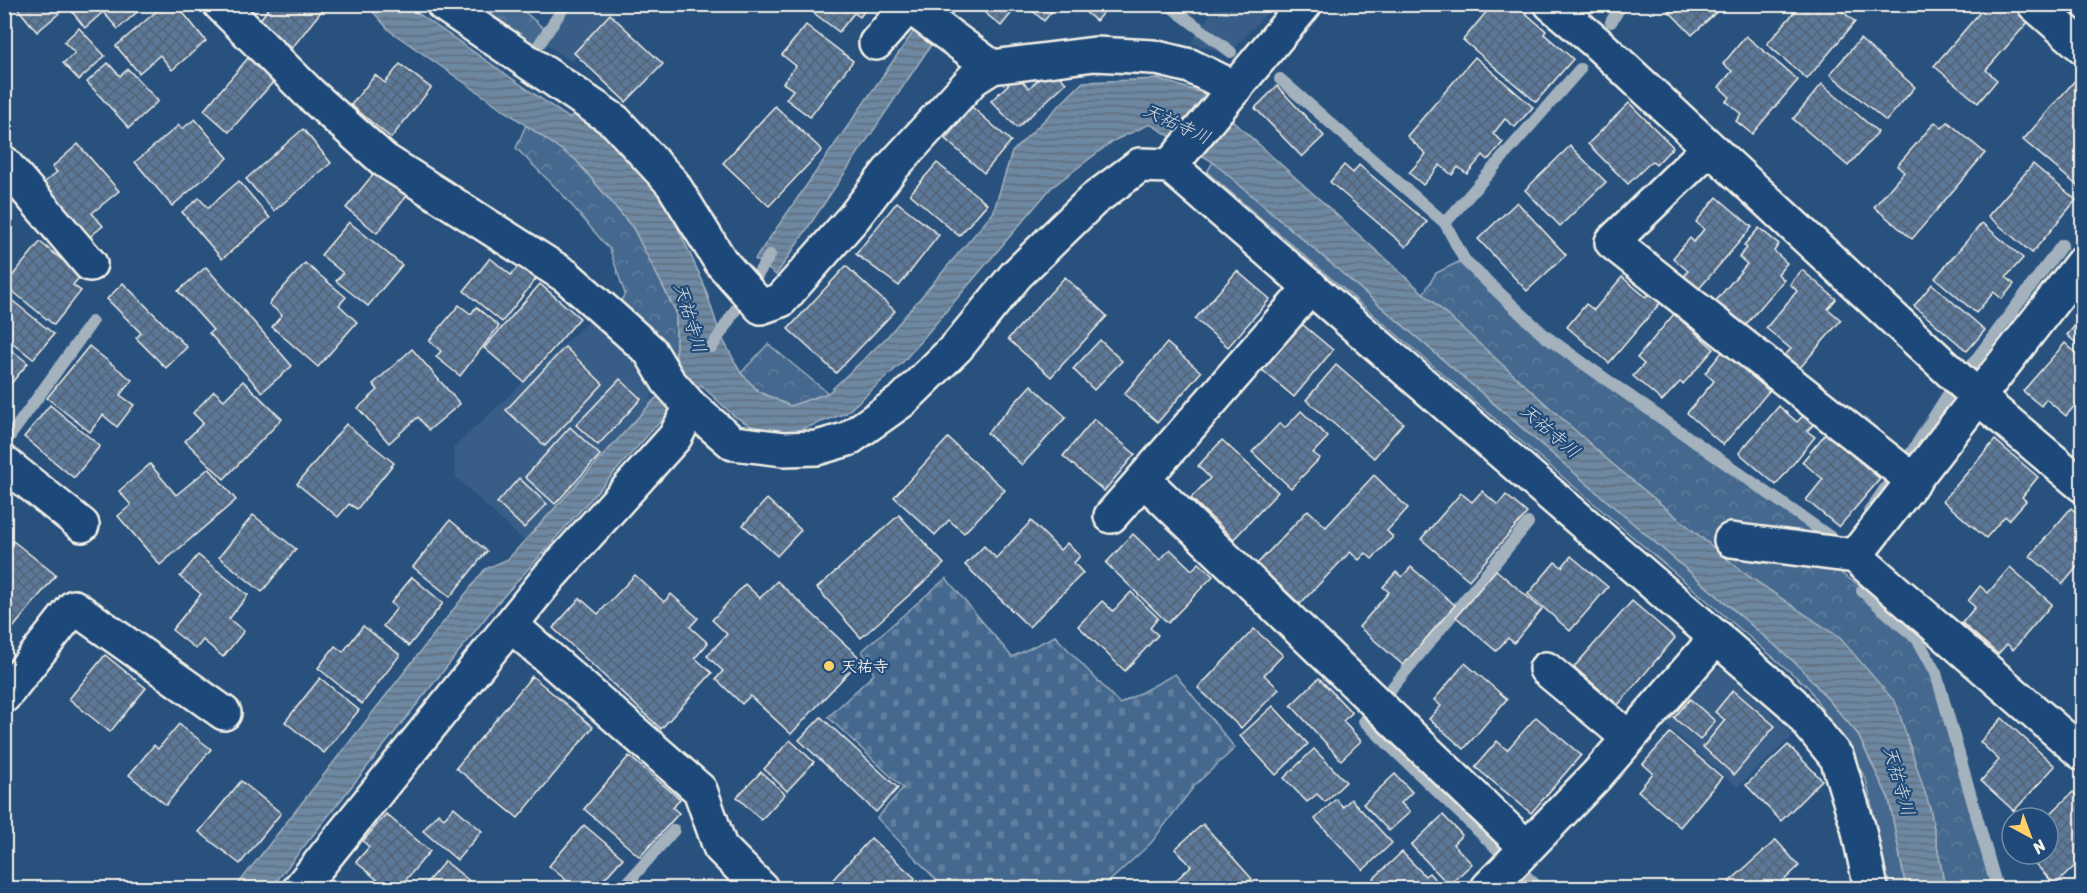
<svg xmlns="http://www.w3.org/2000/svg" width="2087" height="893" viewBox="0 0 2087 893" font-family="Sriracha,'Klee One',sans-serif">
<defs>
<pattern id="forest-crowns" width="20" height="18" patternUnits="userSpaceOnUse" patternTransform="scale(1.5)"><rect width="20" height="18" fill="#45688e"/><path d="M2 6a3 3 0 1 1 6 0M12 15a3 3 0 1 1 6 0" fill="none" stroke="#607e9e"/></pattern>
<pattern id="cemetery-stones" width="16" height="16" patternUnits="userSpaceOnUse" patternTransform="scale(1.5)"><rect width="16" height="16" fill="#45688e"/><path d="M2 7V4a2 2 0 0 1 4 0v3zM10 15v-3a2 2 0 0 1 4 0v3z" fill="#607e9e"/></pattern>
<pattern id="water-rules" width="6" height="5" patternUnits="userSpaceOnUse" patternTransform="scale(1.5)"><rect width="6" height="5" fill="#6e88a2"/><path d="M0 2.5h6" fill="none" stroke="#5f6e7d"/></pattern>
<pattern id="building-cross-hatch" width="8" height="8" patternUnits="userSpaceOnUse" patternTransform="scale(1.5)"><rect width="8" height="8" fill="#5b7899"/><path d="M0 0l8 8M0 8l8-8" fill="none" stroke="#536274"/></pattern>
</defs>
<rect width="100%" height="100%" fill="#28517e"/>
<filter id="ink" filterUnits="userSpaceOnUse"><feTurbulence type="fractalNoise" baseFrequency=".0167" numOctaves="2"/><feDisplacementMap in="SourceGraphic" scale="12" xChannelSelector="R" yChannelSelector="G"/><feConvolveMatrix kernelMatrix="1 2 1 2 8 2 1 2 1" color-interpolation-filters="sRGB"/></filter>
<g filter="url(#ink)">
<g fill="#375d86">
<polygon points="1217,4 1274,4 1274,5 1229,55 1191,43"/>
<polygon points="572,5 617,5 572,62 546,44"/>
<polygon points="594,316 638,359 654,380 651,403 524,541 456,478 453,448"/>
<polygon points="1721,667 1763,703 1793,736 1737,787 1660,720 1696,674"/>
</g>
<polygon fill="#45688e" stroke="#9cacbb" stroke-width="1.5" points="1213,162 1800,667 1857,733 1889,799 1906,888 1889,888 1866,779 1809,688 1207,172"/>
<g fill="url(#forest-crowns)" stroke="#9cacbb" stroke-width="1.5">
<polygon points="471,5 517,5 551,35 539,54"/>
<polygon points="526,125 576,160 633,228 676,312 676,377 617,307 625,294 610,250 562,194 516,148"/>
<polygon points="1469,257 1548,331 1846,548 1842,574 1866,590 1920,638 1937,671 2000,888 1945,888 1930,807 1840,638 1744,573 1609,461 1423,294 1436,273"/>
<polygon points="768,344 828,393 790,406 759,392 741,373"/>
</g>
<polygon fill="url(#cemetery-stones)" stroke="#9cacbb" stroke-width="1.5" points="946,578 1012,657 1055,636 1120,704 1175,674 1235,748 1195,785 1151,843 1102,888 944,888 877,818 903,788 828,717 874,674 862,651"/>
<g fill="url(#water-rules)" stroke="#a4b2be" stroke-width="1.5">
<polygon points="366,4 406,5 569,118 579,112 605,131 665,200 703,282 720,334 741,373 759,392 790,406 828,393 886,338 993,213 1012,152 1083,82 1159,79 1202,93 1609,461 1744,573 1840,638 1896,703 1930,808 1945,888 1906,888 1889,799 1857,733 1800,667 1213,162 1150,124 1113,141 1051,188 903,362 846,413 797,431 761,432 734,416 701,385 656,426 495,606 271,888 235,888 485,569 508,559 676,376 676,312 633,228 576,160 390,31"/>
<polygon points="932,5 958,5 776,275 755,259"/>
</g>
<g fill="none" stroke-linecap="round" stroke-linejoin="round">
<g stroke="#a4b2be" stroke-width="12">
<polyline points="1167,4 1231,52"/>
<polyline points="1611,22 1622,4"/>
<polyline points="540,43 566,4"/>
<polyline points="1280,79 1445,223 1465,261 1543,335 1839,543 1843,542"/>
<polyline points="1445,223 1580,69"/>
<polyline points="712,347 770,255"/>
<polyline points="1971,366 2062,245"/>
<polyline points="7,440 92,322"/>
<polyline points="1908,458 1947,396"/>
<polyline points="1869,512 1889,483"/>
<polyline points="1862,591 1918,640 1936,673 1997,888"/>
<polyline points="1391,689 1528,523"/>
<polyline points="1364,721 1499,851"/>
<polyline points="1524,874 1539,888"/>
<polyline points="623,888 674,830"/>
</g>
</g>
<g fill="url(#building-cross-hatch)" stroke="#f4f1e8" stroke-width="1.5">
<polygon points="14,4 58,4 63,10 37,32"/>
<polygon points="66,4 146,4 118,29 103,12 85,28"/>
<polygon points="165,4 176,4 206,41 172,70 160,55 139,73 116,46"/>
<polygon points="272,4 327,4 292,48 259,21"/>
<polygon points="802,4 869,4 860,17 854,13 839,32"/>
<polygon points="980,4 1019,4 1001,26 978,7"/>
<polygon points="1025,4 1058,4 1044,21"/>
<polygon points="1076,4 1110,4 1096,21"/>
<polygon points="1493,4 1515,4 1546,31 1544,34 1573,59 1536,102 1463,40"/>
<polygon points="1662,4 1725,4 1692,35"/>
<polygon points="1792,4 1834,4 1855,22 1807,79 1767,44 1797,9"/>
<polygon points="1987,4 2010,4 2029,21 1986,70 1997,80 1978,103 1934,66"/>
<polygon points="610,14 663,64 626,102 574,53"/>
<polygon points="806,25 853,61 810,117 786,99 793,90 783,83 796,66 782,55"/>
<polygon points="79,28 105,56 79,80 63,63 75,53 64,42"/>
<polygon points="1746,36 1798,80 1752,134 1736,121 1741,114 1726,101 1730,97 1719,87 1732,71 1723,64"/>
<polygon points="1860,39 1915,87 1886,121 1830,74"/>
<polygon points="1475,57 1533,107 1515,127 1505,119 1493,134 1503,142 1488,160 1483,155 1467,174 1458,167 1452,175 1440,165 1423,185 1409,173 1426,154 1407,136"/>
<polygon points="248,58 274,81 229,132 204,110"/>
<polygon points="108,63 120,76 128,69 158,101 129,128 87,82"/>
<polygon points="400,64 431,88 391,138 351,105 375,75 385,83"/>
<polygon points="1051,68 1066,83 1017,128 991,101 1017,76 1029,88"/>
<polygon points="2077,78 2082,82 2080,188 2023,140"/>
<polygon points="1822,84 1878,132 1848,166 1793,119"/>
<polygon points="1277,86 1324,136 1302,157 1255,108"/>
<polygon points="1629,103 1673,147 1656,165 1652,161 1628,184 1588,144"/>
<polygon points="775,106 822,150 769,206 723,163"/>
<polygon points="972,107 1011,141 984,173 945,139"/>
<polygon points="195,119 228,158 172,206 135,162 179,125 182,129"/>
<polygon points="1935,122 1942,128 1948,122 1985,153 1912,239 1874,207 1904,172 1897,166"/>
<polygon points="303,129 331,163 274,211 246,179"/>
<polygon points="78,144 119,191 92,213 103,226 86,240 40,186 57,172 52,167"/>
<polygon points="1570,146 1606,182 1560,226 1525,190"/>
<polygon points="937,163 987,204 959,236 910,194"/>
<polygon points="2033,164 2076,200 2032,253 1988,216"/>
<polygon points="1344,165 1353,173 1359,165 1427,222 1406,247 1330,182"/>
<polygon points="379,167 410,192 377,233 346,208"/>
<polygon points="239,181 270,218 222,259 182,212 199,198 208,208"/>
<polygon points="1717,197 1752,227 1698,290 1683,278 1688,271 1673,258 1690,238 1694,242 1704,229 1696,222"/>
<polygon points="897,202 939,235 899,286 856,254"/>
<polygon points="1517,202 1566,255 1527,291 1478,239"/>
<polygon points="349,222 402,265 368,306 336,281 343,273 321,255"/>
<polygon points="1982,223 2023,258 2006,277 2014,284 2002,299 1994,292 1976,313 1935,278"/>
<polygon points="1759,228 1779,244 1774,251 1787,263 1778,274 1784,280 1743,328 1714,303 1747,264 1739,257 1747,248 1744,245"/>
<polygon points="40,242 81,275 73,285 81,291 54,325 5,285"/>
<polygon points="490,258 511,275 519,265 536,279 502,322 464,291"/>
<polygon points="305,263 346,297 339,305 357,322 318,367 272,327 282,315 269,304"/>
<polygon points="846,266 895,311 836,373 788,329"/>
<polygon points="206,267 292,366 262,392 209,333 213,330 178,291"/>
<polygon points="1802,270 1836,299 1828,309 1841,320 1799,369 1784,356 1791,349 1766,328 1797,291 1790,284"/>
<polygon points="1237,271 1270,299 1228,347 1195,319"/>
<polygon points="1065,277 1107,316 1051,377 1008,339"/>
<polygon points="1622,277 1646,297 1650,293 1661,302 1609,363 1567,327 1586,304 1594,310"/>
<polygon points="123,283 187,347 166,368 136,338 141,333 107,299"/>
<polygon points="540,284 580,318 524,382 484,348"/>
<polygon points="1932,284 1985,330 1967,351 1914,306"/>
<polygon points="4,294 54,334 33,359 4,336"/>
<polygon points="459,305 471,314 476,307 499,326 460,376 436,357 441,351 429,341"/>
<polygon points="1674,314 1714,349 1683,384 1680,382 1662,401 1633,376 1644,364 1637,358"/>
<polygon points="2082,317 2082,348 2067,335"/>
<polygon points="1302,324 1333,350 1294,397 1262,370"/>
<polygon points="1100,340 1122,361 1094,390 1073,369"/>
<polygon points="1167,343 1201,372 1158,422 1124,394"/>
<polygon points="2065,343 2082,358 2082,397 2066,416 2046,399 2041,406 2023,391"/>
<polygon points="4,344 28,363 4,392"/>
<polygon points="89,346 132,380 120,395 134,405 117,427 103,415 90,432 47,398"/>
<polygon points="565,347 603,384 545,446 506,410"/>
<polygon points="412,349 460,404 429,430 418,417 389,443 358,408 378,390 373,384"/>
<polygon points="1723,351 1769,391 1723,445 1687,413 1714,381 1705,373"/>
<polygon points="1336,365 1403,423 1374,458 1306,400"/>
<polygon points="620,379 641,399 598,445 576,425"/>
<polygon points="243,381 282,419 224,479 185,441 203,423 193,413 214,391 224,400"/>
<polygon points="1031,385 1066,417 1022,465 987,433"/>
<polygon points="50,405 100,446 74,478 24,437"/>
<polygon points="1779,406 1797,422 1804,415 1814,424 1807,431 1815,437 1776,485 1739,453"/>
<polygon points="1301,411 1328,437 1313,453 1320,458 1291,488 1252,452 1280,423 1285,428"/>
<polygon points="1094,419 1135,454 1104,491 1063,456"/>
<polygon points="346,424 394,463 357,509 349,504 338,517 297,484"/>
<polygon points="570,427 600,455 555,504 525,477"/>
<polygon points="1826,433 1880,479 1839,527 1806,500 1823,479 1802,462"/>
<polygon points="948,438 1005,490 964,533 949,520 935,535 894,497"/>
<polygon points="1222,440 1278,492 1234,539 1191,498 1210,478 1198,466"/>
<polygon points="1995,440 2038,477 2022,497 2026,501 2009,520 2005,516 1986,538 1943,501"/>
<polygon points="150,464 176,495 209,468 236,500 160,565 118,516 131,505 119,491"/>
<polygon points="1374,475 1408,508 1387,531 1393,537 1372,559 1366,553 1359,560 1350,552 1300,604 1257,564 1308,510 1326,527"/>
<polygon points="519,478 547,504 524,528 497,503"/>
<polygon points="1482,491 1498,505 1506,495 1527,513 1469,580 1421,539 1461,493 1472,502"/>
<polygon points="767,499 801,530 777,556 743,525"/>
<polygon points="2071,508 2082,518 2082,561 2063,584 2030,556"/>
<polygon points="253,515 296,549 262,592 219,557"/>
<polygon points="899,515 944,564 861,638 817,588"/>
<polygon points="450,520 487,551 450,597 413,567"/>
<polygon points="1031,521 1060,550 1067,543 1080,556 1074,563 1083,573 1029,627 965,565 984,546 996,558"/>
<polygon points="1133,534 1160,560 1170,549 1192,570 1199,563 1213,576 1168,623 1106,563"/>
<polygon points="13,541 56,575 4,639 4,551"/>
<polygon points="198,555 248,595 229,619 244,631 223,657 203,640 196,649 172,630 201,594 180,577"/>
<polygon points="1571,556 1608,587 1570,631 1528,594 1555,562 1562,567"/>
<polygon points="1411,567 1455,605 1403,665 1359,627 1389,592 1383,587 1396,572 1402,577"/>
<polygon points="2010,567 2052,604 2013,650 2007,644 1998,654 1962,623 1975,607 1968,601 1980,586 1988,593"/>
<polygon points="1496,570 1542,609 1514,643 1508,638 1496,651 1456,617"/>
<polygon points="635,575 664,602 671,594 698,618 690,627 708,643 695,658 712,673 661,729 553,628 580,598 598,614"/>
<polygon points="412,577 443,603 409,646 383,626 397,608 391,603"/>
<polygon points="777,581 861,659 791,734 750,696 742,704 716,679 723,671 707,656 727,634 712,620 745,584 760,598"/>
<polygon points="1131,592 1158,618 1150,628 1158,635 1125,671 1078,626 1102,601 1113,611"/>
<polygon points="1632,601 1675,638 1618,705 1574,667"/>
<polygon points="363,626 400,655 362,704 318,668 335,646 343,652"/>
<polygon points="1254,629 1283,655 1264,675 1279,689 1241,728 1198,688"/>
<polygon points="105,655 146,688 110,732 69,699"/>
<polygon points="1465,663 1507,699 1464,749 1429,719 1441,706 1434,700"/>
<polygon points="532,676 593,727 518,818 456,768"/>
<polygon points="320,678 359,710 324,753 285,722"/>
<polygon points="1319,678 1352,713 1343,721 1361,741 1341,760 1291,705"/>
<polygon points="1733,690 1775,726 1734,775 1703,747 1725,720 1715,712"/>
<polygon points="1690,699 1715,721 1700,740 1674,718"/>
<polygon points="1273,706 1308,744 1276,775 1240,736"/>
<polygon points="821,717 898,788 876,812 799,740"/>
<polygon points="1536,717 1581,755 1531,813 1475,767 1497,741 1507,750"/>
<polygon points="2002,718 2055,766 2014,811 1981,781 1999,760 1980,742"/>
<polygon points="179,724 211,749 166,805 129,775 154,745 158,749"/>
<polygon points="1670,733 1722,777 1680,827 1638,791 1653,773 1643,764"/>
<polygon points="790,740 814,762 787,791 764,769"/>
<polygon points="1788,745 1822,780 1781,821 1746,785"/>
<polygon points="1314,749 1346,782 1325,802 1317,794 1307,802 1284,778"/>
<polygon points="629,756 680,799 673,808 679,813 640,857 584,809"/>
<polygon points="761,772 785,794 761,820 737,797"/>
<polygon points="1395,774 1412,792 1401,803 1410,812 1389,831 1363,804"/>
<polygon points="241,781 281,813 240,864 199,832"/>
<polygon points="2073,792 2082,802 2082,859 2055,885 2026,854 2048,854 2048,818 2046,818"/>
<polygon points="1336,799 1343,807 1351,799 1392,843 1363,870 1315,819"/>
<polygon points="454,807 482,831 457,860 423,831 438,813 444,818"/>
<polygon points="386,814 430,851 399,888 387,888 356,862 369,847 363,841"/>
<polygon points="1443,815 1462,835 1453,844 1472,864 1449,885 1411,845"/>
<polygon points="1203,824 1252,879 1242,888 1181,888 1175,881 1191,866 1175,849"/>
<polygon points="584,825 623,858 596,888 576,888 549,866"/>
<polygon points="871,838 915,878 905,888 825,888"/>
<polygon points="1776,840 1799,866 1780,884 1784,888 1735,888 1729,882"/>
<polygon points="1402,852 1425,876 1429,873 1443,888 1383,888 1373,879"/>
<polygon points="445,861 478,888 422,888"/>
</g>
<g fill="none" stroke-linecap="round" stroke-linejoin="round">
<defs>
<g id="street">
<polyline points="220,4 309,93 384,160 566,276 650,351 668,381 691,407 733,443 784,449 817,448 848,439 903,400 957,347 1016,275 1093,200 1140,165 1170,166 1792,703 1837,758 1858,827 1871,888"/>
<polyline points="443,4 615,121 672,183 721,262 761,307 781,300 854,217 894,165 973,79 992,67 1095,54 1153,57 1190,66 1235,88"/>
<polyline points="1551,4 1597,43 1979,398 2082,485"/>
<polyline points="2034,4 2082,46"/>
<polyline points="909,6 992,67"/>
<polyline points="876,43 910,4"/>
<polyline points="1708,149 1612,242 1914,481"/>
<polyline points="4,163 90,264"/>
<polyline points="1170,166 1305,4"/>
<polyline points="4,463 82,525"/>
<polyline points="1145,481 1526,847"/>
<polyline points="1111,516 1311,287"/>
<polyline points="1731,540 1855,556 2082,753"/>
<polyline points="1855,556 2082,263"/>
<polyline points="511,625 700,790 720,847 761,888"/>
<polyline points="1546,669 1629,738"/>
<polyline points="4,696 74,607 224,713"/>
<polyline points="300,888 549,577 675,437 691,407"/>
<polyline points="1488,888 1596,776 1717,637"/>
</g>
</defs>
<use href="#street" stroke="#f4f1e8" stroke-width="38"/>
<use href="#street" stroke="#1f4a7a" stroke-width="33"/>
</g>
</g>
<circle fill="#ffd166" stroke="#1f4a7a" stroke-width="2" cx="829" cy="666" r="6"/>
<g text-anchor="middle" stroke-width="4.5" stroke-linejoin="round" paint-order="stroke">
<g font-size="16" font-weight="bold" fill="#f4f1e8" stroke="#1f4a7a" text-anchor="start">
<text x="841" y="672">天祐寺</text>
</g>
<g font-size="18" font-style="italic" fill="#d9dcda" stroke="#1f4a7a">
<text transform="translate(1177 124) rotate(25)" y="6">天祐寺川</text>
<text transform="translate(690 318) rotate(73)" y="6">天祐寺川</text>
<text transform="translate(1550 431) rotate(41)" y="6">天祐寺川</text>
<text transform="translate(1899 781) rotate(74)" y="6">天祐寺川</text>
</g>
</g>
<rect width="2087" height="893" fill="none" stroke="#1f4a7a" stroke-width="24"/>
<rect x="12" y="12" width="2063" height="869" fill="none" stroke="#f4f1e8" stroke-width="2" filter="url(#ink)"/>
<g transform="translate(2030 836) rotate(139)"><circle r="28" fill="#1f4a7a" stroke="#748da6" stroke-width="1.5"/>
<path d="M0-4.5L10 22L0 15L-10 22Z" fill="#ffd166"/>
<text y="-9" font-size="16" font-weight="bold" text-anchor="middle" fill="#f4f1e8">N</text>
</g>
</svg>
